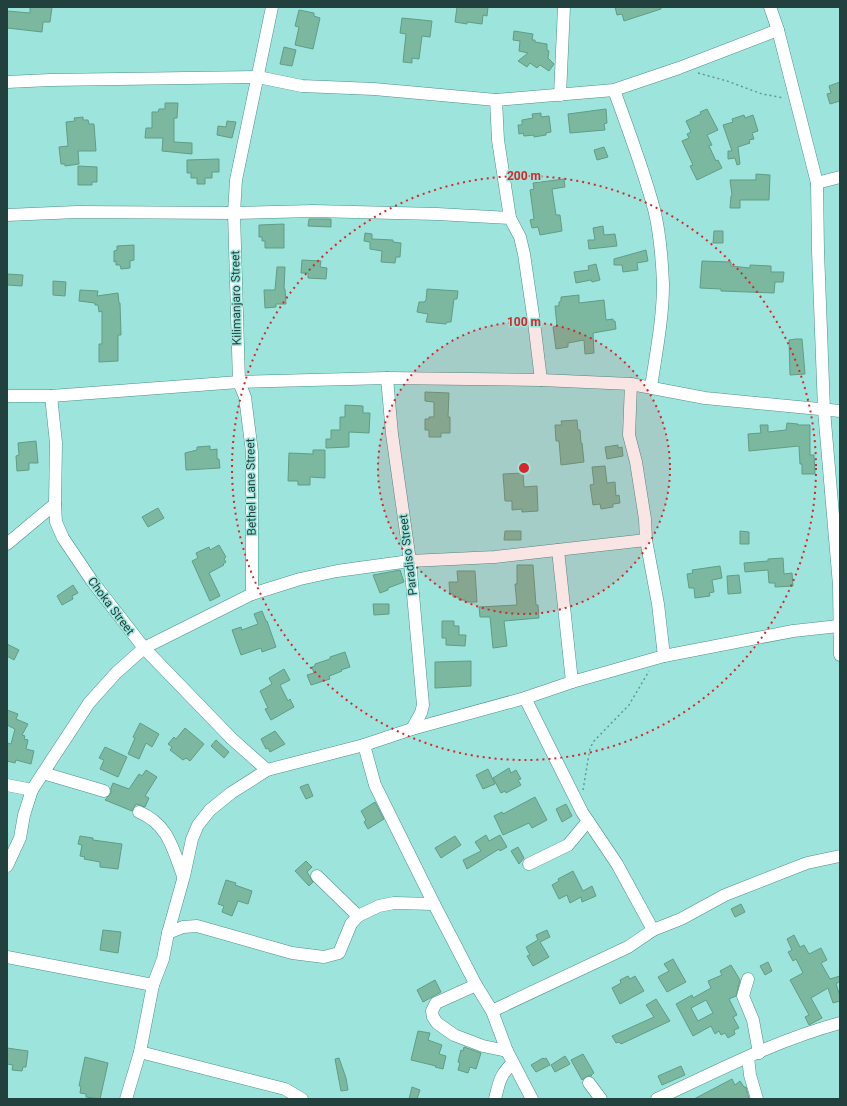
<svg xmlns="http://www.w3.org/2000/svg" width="847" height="1106" viewBox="0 0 847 1106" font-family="Roboto,sans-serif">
<rect width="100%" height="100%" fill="#9ce4dc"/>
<g fill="#7bb89f" stroke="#619d85" fill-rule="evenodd">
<polygon points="30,7 52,7 50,22 43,22 42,32 7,28 7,11 30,13"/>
<polygon points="457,7 488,7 487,16 483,15 482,24 467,22 467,24 455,22"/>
<polygon points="615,7 661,7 661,9 624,21 622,14 617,15"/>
<polygon points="299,10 314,13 314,16 320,18 313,49 295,45 299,27 295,26"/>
<polygon points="402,18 432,21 430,37 422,36 419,59 412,58 412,63 403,62 406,34 400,33"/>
<polygon points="514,31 533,34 532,40 535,40 535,42 547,44 547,50 549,51 548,58 554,64 549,71 540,65 537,68 530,63 527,67 518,61 528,53 519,51 520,41 513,40"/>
<polygon points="284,47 296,50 292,66 280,64"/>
<polygon points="840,82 840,101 830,104 827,94 831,93 829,86"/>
<polygon points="165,103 178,103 177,118 174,118 174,142 192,143 192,154 162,151 163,138 145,138 146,128 152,128 152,112 158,112 159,109 165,109"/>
<polygon points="606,109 607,123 604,124 605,130 570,133 568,114"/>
<polygon points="707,109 718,130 707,135 712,145 709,146 716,161 718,160 722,168 697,180 690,166 693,165 682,141 689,138 687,134 691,132 686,121 701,114 700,112"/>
<polygon points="541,113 541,117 549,116 551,132 546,133 546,135 534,137 534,135 524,136 523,133 519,134 518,125 522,125 522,120 533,118 532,114"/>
<polygon points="744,115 745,118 753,115 758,131 752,133 754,139 749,140 750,143 738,147 740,164 737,165 735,158 728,159 728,151 732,151 723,125 733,122 732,119"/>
<polygon points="83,117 83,120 88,120 89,124 94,124 96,151 78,151 79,164 65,166 65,164 61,164 59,147 68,146 66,122 75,121 74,118"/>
<polygon points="227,121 236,122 232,138 217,135 218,126 226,127"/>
<polygon points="604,147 608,157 597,160 594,150"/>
<polygon points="219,159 219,172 212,172 212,178 205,178 205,184 197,184 197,178 191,178 191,173 187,173 187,160"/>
<polygon points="78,166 97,167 97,182 92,182 92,185 78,185"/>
<polygon points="756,174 770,175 769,200 740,200 740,208 730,208 731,196 732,195 730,180 756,180"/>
<polygon points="564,179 565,187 552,189 556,215 560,215 562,231 540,235 538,227 532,228 530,220 534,219 530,190 534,189 533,183"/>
<polygon points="309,219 331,219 331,227 308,226"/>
<polygon points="284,224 284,248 265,248 265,241 262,241 262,237 259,237 259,225"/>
<polygon points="603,226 604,235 615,234 617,246 589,249 588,240 595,240 593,228"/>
<polygon points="714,231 723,231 723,243 713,243"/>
<polygon points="365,233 372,234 372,239 393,240 393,242 401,243 400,257 396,257 395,263 381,262 382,251 370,249 370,242 364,241"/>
<polygon points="134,245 134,260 130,261 130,268 121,269 120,265 116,265 116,261 114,262 114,251 117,250 117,246"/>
<polygon points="646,250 648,261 637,263 638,270 623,272 622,265 614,265 614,259"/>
<polygon points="302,260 321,261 320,267 327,268 326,279 308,278 308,273 301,273"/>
<polygon points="702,261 731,262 731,266 750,268 750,265 771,266 771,272 784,272 783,282 775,282 774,293 721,291 721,289 700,288"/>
<polygon points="596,264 600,280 592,282 591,280 576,283 574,272 589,270 588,266"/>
<polygon points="277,267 285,267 284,289 285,289 286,304 276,304 276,307 265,308 264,290 275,290"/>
<polygon points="7,274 23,275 22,286 7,285"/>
<polygon points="53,281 66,282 65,296 53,295"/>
<polygon points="427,289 458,291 457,299 454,299 451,322 447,322 446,324 426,322 428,314 417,312 419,302 424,302 426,300"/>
<polygon points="80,290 98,291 97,296 118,293 119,303 120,303 121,335 118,335 118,361 99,362 99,344 102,344 102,311 99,312 98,305 95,305 95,303 79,301"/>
<polygon points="579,295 579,303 604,300 606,320 613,319 613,321 615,321 616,329 593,333 594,353 585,354 584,340 568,343 568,347 556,349 553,327 557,326 555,306 559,306 559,302 561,301 561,297"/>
<polygon points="796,339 802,339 805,374 790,375 789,340"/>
<polygon points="425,392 449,393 448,417 450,417 450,433 441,433 441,437 429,437 429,430 425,430 425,419 429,419 429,417 434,417 434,402 425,401"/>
<polygon points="345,405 363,406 363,413 370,413 369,433 349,432 349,447 326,448 326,439 331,439 331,430 340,430 340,417 345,417"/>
<polygon points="577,420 578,430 580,430 581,443 582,443 584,462 561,465 559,441 556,441 555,425 562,425 561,421"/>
<polygon points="787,423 798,424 798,425 810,425 810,455 814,455 815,474 802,474 802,464 800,464 799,446 749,451 748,434 761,433 760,425 768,425 768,432 786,430"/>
<polygon points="36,441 38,463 29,463 29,470 17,471 16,456 19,455 18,443"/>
<polygon points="618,445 618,448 622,447 623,456 607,459 605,447"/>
<polygon points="210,446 210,450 217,449 217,459 219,459 220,468 186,470 185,453 197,450 197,447"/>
<polygon points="313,450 325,450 325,478 310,477 310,485 298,485 298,481 288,481 289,453 313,454"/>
<polygon points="605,466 607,483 615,482 616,496 619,495 620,503 613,504 613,507 601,509 600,504 593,505 590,485 594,484 592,467"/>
<polygon points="523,473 524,487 537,486 538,511 522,512 522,509 512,510 512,501 505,501 503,474"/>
<polygon points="158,508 164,518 148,527 142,517"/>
<polygon points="505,531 521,531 521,540 504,540"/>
<polygon points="740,531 749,532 749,544 740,544"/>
<polygon points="219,545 226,557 224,559 226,562 223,564 224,565 209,573 220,596 210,601 192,561 198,558 196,553 209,547 210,550"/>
<polygon points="783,558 784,574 792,573 793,586 775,587 775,583 769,583 768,570 745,572 744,563 768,561 768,559"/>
<polygon points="517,565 533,565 536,605 538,605 539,618 504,621 507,646 493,648 490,617 480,617 479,607 517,605 515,584 517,584"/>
<polygon points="720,566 722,578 712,580 714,592 709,593 710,596 695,598 694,588 689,588 687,574 693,573 692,570"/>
<polygon points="400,570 404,582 388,588 388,590 380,593 373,575"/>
<polygon points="457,571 475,571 477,602 465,602 465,600 459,600 459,597 453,597 453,594 450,594 449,582 458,582"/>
<polygon points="739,575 741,593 728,594 727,576"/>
<polygon points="73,585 78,593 72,596 73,599 62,605 57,596"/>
<polygon points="373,604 389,604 389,614 374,615"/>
<polygon points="262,611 266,621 267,621 276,647 262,652 261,648 241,655 232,630 241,627 242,630 258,624 254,614"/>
<polygon points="442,621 454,621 454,626 459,626 459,635 466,635 465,646 446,645 446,638 442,638"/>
<polygon points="7,644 19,650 14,660 7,656"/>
<polygon points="345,652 350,667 341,670 342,671 332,675 329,676 330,679 311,685 307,675 314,673 312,667 315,666 315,664 330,659 330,657"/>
<polygon points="471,661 471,686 435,688 435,662"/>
<polygon points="284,669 290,680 280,685 288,701 290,699 294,707 271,720 265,709 268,708 260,691 272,684 269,678"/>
<polygon points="7,710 18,714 16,719 28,724 22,735 25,736 24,739 28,740 26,749 34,751 31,764 16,760 15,763 7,761 7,743 11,744 15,729 7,725"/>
<polygon points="140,723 159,734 152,747 146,743 139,759 128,754 135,738 133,737"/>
<polygon points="185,728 204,744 190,761 186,758 183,760 170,750 172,747 168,744 174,737 176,739"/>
<polygon points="275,731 285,744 270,752 268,748 266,749 261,739"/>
<polygon points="216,740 229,752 224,758 211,746"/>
<polygon points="105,747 127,757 118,777 100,769 104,760 99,758"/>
<polygon points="509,768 511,773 516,770 521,779 518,780 521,785 506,793 505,791 501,793 493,778"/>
<polygon points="488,769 495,784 483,789 476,775"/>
<polygon points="146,770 157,777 145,796 149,798 145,807 136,804 132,811 105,800 111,793 111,788 113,783 129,789 139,774 142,776"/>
<polygon points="308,784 313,796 306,799 300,787"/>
<polygon points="535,797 547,820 532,828 529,823 503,835 494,816 502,812 503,814"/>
<polygon points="375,802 384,819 368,829 364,822 366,820 361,811"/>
<polygon points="566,804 572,816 562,822 556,809"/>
<polygon points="486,835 489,841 500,835 507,847 500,851 499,849 467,869 463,860 481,851 475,842"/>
<polygon points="80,836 93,838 93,840 122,844 118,869 100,867 100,862 84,859 85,857 80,856 82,845 78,844"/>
<polygon points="455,836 461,845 441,858 435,848"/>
<polygon points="518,847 524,858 519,864 511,851"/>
<polygon points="306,861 312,867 307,872 313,882 309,886 295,871"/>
<polygon points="573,871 583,891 592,886 596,896 582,902 581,897 570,903 567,895 559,899 552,885 559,881 558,879"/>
<polygon points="226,880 236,883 235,885 252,891 248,904 238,901 232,916 222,912 224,906 218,904"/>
<polygon points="741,904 745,912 735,917 731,909"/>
<polygon points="103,930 121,932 118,953 100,950"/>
<polygon points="547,930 550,937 540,942 549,957 533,966 527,956 530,955 526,947 538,940 536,935"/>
<polygon points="794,935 800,947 804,945 809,954 821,948 827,960 821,963 830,979 840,976 840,981 836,984 840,996 840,1001 833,1003 828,988 811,998 822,1018 809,1025 805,1017 809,1015 790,980 803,973 796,959 793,961 788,952 792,950 787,939"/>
<polygon points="673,959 686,982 667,992 658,977 669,971 664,964"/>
<polygon points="768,962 772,971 765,975 760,966"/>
<path d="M731 965 740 980 736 996 729 999 737 1015 733 1017 739 1028 734 1030 735 1034 728 1038 725 1033 721 1035 719 1031 715 1034 711 1026 693 1036 676 1004 692 995 693 998 711 988 708 981 722 975 720 971ZM706 1000 713 1013 698 1021 691 1008Z"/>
<polygon points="628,976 630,979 635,976 644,991 620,1004 612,988 621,983 620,980"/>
<polygon points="435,980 441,992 423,1002 417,990"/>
<polygon points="656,999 670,1021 621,1044 619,1042 616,1043 612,1036 654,1017 646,1005"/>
<polygon points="418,1031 430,1033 428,1040 442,1045 439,1054 446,1056 443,1069 435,1067 436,1066 411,1060"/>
<polygon points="464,1047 481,1053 476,1069 470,1067 468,1073 458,1070 460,1063 458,1062 461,1050 463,1051"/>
<polygon points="7,1048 28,1051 26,1067 23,1067 22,1071 12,1070 13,1065 7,1064"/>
<polygon points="583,1054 594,1073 591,1075 592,1076 588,1076 582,1080 571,1060"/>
<polygon points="565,1056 570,1064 555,1072 551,1065"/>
<polygon points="85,1057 108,1063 100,1099 86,1097 86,1094 80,1093 81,1086 79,1086"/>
<polygon points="339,1058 346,1078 348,1090 341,1091 335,1059"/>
<polygon points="543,1058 544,1059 546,1058 550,1065 536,1072 531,1065"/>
<polygon points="681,1066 685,1075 662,1085 658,1076"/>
<polygon points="732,1079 735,1085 740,1081 744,1087 746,1087 749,1099 694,1099"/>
<polygon points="412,1087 420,1090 417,1099 409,1099"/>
</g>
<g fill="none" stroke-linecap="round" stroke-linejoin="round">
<defs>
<g id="minor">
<polyline points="770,7 778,30 817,183 818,251 824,410 839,585 840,655"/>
<polyline points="7,82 50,80 258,77 302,86 374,89 496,100 614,90 679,68 778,30"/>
<path d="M614 90C628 129 643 168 654 209 660 233 662 259 663 284 663 319 656 353 651 387"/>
<polyline points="560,95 564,7"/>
<polyline points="496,100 498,140 510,218"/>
<polyline points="817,183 840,177"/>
<polyline points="7,215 77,212 234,213 313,211 437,214 510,218 520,237 524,254 534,322 541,380"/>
<polyline points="387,378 392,434 410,561 423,705 421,713 412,729"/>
<polyline points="631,384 629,435 636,462 645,519 646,540 658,604 664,656"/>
<polyline points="7,396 51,396 239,382 387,378 541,380 631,384 705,398 840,411"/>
<polyline points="51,396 56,443 55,504 56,522 63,538 92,581 144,648 232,739 267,770"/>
<polyline points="7,544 55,504"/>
<polyline points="558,550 572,682"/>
<polyline points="252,594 252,452 245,397 239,382 234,213 236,180 272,7"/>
<polyline points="525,698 582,812 617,864 653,930"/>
<polyline points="364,745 375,785 434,904 476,985 492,1011 507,1051 532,1099"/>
<polyline points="43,773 104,791"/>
<polyline points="7,785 32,790"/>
<path d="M139 812C168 824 173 849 183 876"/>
<polyline points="529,864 568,845 588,821"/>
<polyline points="7,866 20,838 24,815 32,790 43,773 89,703 116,673 144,648 252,594 300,579 337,571 410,561 495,557 646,540"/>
<polyline points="317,876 358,916"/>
<polyline points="168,933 183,927 197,926 292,953 324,957 339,953 351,924 358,916 379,906 394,903 434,904"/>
<polyline points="7,957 153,985"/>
<polyline points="748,979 743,996 753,1020 759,1053"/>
<polyline points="476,985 436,1003 432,1011 433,1017 437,1023 454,1035 483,1046 507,1051"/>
<polyline points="492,1011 628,947 653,930 681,919 725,895 807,863 840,856"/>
<polyline points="140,1052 285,1089 302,1099"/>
<polyline points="748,1057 750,1075 757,1099"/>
<polyline points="589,1083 601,1099"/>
<polyline points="126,1099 140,1052 153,985 163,959 168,933 184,876 192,839 198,825 210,810 231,793 267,770 364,745 412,729 525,698 572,682 664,656 793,631 839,626"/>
<path d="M495 1099C499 1083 500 1074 513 1063"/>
<path d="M657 1099C717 1071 777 1040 840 1023"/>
</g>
</defs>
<use href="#minor" stroke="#4a918a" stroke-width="13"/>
<g stroke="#639892" stroke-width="1.5" stroke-dasharray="2 3" stroke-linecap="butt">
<polyline points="698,73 727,81 762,94 784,98"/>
<polyline points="583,790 590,748 594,741 629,705 649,671"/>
</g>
<use href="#minor" stroke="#fff" stroke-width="12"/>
</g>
<circle cx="524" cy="468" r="146" fill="#d62828" fill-opacity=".12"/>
<g fill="none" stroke="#d62828" stroke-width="2" stroke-dasharray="2 4">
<circle cx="524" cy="468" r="146"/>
<circle cx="524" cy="468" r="292"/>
</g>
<g text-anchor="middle" stroke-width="3" stroke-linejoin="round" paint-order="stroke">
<g font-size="12" fill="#22403d" stroke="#9ce4dc">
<text transform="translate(236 298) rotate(-91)" y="4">Kilimanjaro Street</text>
<text transform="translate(251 487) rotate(-91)" y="4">Bethel Lane Street</text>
<text transform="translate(408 555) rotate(-97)" y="4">Paradiso Street</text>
<text transform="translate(111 606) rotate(53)" y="4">Choka Street</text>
</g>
</g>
<circle cx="524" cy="468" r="6" fill="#d62828" stroke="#9ce4dc" stroke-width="2"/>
<g font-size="12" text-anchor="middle" font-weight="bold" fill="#d62828" stroke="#9ce4dc" stroke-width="3" stroke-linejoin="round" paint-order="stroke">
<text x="524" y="180">200 m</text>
<text x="524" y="326">100 m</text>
</g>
<rect width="847" height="1106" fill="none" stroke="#22403d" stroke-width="16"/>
</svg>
